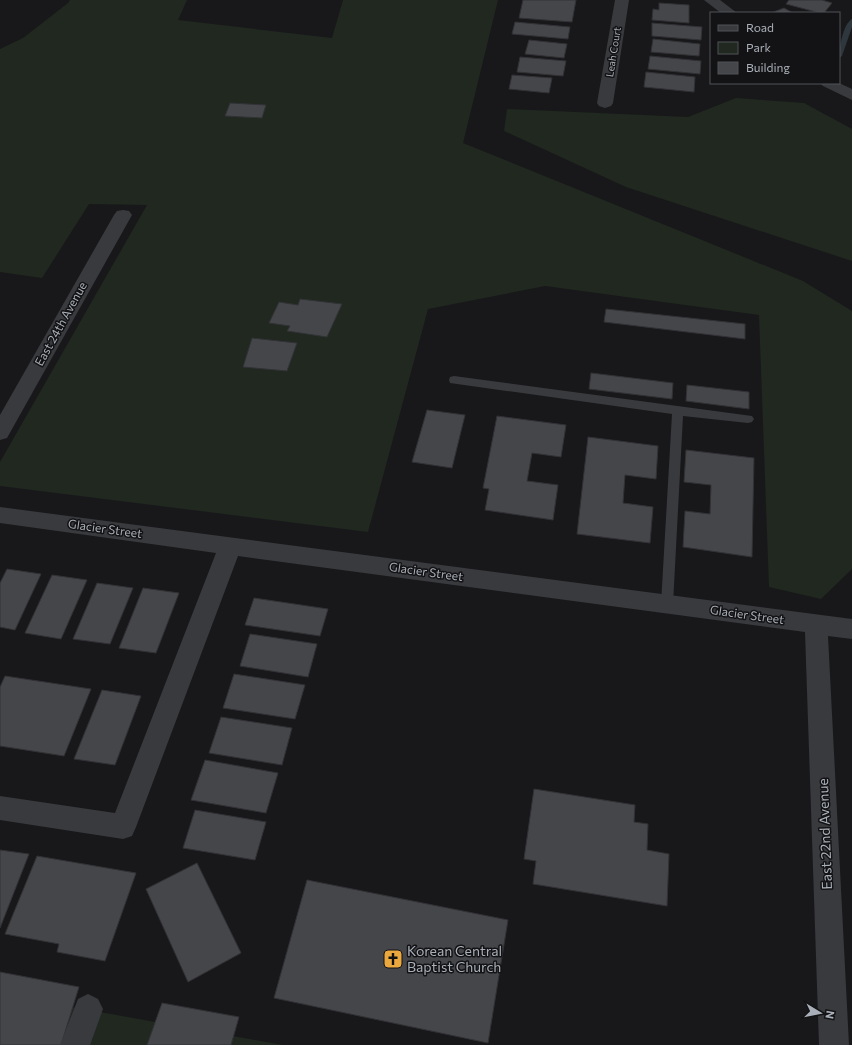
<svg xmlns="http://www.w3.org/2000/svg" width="852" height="1045" viewBox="0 0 852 1045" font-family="Commissioner,sans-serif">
<rect width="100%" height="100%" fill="#18181a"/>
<g fill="#202820">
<polygon points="70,0 187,0 178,20 332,38 343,0 498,0 463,143 803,281 852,311 852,569 821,599 769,587 759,315 545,286 428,309 368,532 0,486 0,462 147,205 89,204 42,278 0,272 0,49 23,38 68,3"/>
<polygon points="736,98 804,103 852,129 852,261 626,187 504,131 507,109 688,117"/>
<polygon points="0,994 283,1045 0,1045"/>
</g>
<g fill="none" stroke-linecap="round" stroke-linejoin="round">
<path fill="#2e373d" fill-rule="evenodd" d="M852 19V27L842 56 839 58C839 48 843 24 852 19Z"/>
</g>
<g fill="#44464a" stroke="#323236">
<polygon points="523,0 576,0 572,22 519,18"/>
<polygon points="789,0 822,0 832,3 824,13 820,13 786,4"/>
<polygon points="659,3 689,5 689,23 652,20 653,9 659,10"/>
<polygon points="784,8 793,13 771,13"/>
<polygon points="515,22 570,27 568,39 512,34"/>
<polygon points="652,23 702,27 701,40 652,36"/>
<polygon points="653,39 700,44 699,56 651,52"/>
<polygon points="529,40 567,44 564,58 525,54"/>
<polygon points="650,56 701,61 700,74 648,69"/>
<polygon points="520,57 566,61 563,76 517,72"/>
<polygon points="646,72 695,77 694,92 644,87"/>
<polygon points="512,75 552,78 549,93 509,89"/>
<polygon points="230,103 266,105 262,118 225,116"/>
<polygon points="300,299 342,304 327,337 287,331 290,326 269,323 279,302 298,305"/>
<polygon points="606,309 745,324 745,339 604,322"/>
<polygon points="252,338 297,343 287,371 243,367"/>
<polygon points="591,373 673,383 672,399 589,389"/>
<polygon points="687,385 749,392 749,409 686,401"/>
<polygon points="427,410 465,415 452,468 412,462"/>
<polygon points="497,416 566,425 561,457 532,453 527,481 558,485 553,520 485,510 489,489 483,488"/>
<polygon points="588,437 658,446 656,479 625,475 623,503 653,507 650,543 577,534"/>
<polygon points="686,450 754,458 752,557 683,547 685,511 710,514 711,485 684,482"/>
<polygon points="7,569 41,574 15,630 0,627 0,583"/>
<polygon points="52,575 87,580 61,639 25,633"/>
<polygon points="97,583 133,588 110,644 73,639"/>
<polygon points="143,588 179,593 156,653 119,648"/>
<polygon points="254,598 328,609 320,636 245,625"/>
<polygon points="250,634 317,644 308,677 240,666"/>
<polygon points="234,674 305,685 295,719 223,708"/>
<polygon points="5,676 91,689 64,756 0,746 0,687"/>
<polygon points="102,690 141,696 115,765 74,759"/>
<polygon points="221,717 292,728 282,765 209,753"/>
<polygon points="205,760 278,773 266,813 191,800"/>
<polygon points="534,789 635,805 634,822 648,824 647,850 669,854 667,906 533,884 536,861 524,859"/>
<polygon points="195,810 266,822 255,860 183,848"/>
<polygon points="0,850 29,854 0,928"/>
<polygon points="37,856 136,873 105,961 57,952 59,944 5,934"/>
<polygon points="197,863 241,953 188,982 146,889"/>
<polygon points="307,880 508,920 488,1043 274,998"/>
<polygon points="0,972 79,987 61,1045 0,1045"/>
<polygon points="162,1003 239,1017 231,1045 147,1045"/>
</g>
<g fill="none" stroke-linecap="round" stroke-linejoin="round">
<polygon fill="#393a3e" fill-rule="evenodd" points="454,376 752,416 754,419 752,422 748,423 683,416 673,604 671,608 667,609 663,608 661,604 672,414 450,383 449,380 450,377"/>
<g fill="#393a3e" fill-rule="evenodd">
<polygon points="615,0 629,0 613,103 611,106 605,108 599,106 597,103"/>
<polygon points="704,0 720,0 737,13 721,13"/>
<polygon points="820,83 839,83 852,89 852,100 823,86"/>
<polygon points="0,507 852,619 852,639 828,636 849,1045 819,1045 805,632 238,556 136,827 132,836 123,839 0,820 0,796 115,813 216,553 0,523"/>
<polygon points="88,994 98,999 103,1009 90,1045 60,1045 78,999"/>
</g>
<polygon fill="#393a3e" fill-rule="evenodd" points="123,210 129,211 132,215 7,438 0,440 0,415 114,215 117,211"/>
</g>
<defs>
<symbol id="church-square" viewBox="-11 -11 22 22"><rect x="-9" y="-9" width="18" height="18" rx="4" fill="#eba83e" stroke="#131315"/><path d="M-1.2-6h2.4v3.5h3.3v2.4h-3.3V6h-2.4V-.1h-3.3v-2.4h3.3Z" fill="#111"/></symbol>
</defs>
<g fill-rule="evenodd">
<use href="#church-square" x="382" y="948" width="22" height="22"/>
</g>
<g text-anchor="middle" stroke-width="3" stroke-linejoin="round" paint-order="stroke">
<g font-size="10" fill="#aab0b9" stroke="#131315">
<text transform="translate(613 52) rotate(-81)" y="4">Leah Court</text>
</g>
<g font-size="12" fill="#aab0b9" stroke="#131315">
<text transform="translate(61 324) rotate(-61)" y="4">East 24th Avenue</text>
<text transform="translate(105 529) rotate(8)" y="4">Glacier Street</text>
<text transform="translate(426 572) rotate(8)" y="4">Glacier Street</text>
<text transform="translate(747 615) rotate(8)" y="4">Glacier Street</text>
</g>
<g font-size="14" fill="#aab0b9" stroke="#131315">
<text transform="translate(825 834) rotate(-92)" y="5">East 22nd Avenue</text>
</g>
<g font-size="14" fill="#aab0b9" stroke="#131315" text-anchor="start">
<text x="407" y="956">Korean Central<tspan x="407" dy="16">Baptist Church</tspan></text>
</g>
</g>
<rect x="710" y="12" width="130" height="72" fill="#131315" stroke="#4f5257"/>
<rect x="718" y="25" width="20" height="6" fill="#393a3e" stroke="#4f5257"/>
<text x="746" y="32" font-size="12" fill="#aab0b9">Road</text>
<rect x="718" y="42" width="20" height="12" fill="#202820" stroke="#4f5257"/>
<text x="746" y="52" font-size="12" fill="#aab0b9">Park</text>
<rect x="718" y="62" width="20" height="12" fill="#44464a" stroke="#4f5257"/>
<text x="746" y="72" font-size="12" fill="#aab0b9">Building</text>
<g transform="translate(820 1013) rotate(100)" stroke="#131315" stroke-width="3" paint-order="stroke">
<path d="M0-3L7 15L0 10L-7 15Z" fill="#aab0b9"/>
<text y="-6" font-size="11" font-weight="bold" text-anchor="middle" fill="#aab0b9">N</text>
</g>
</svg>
